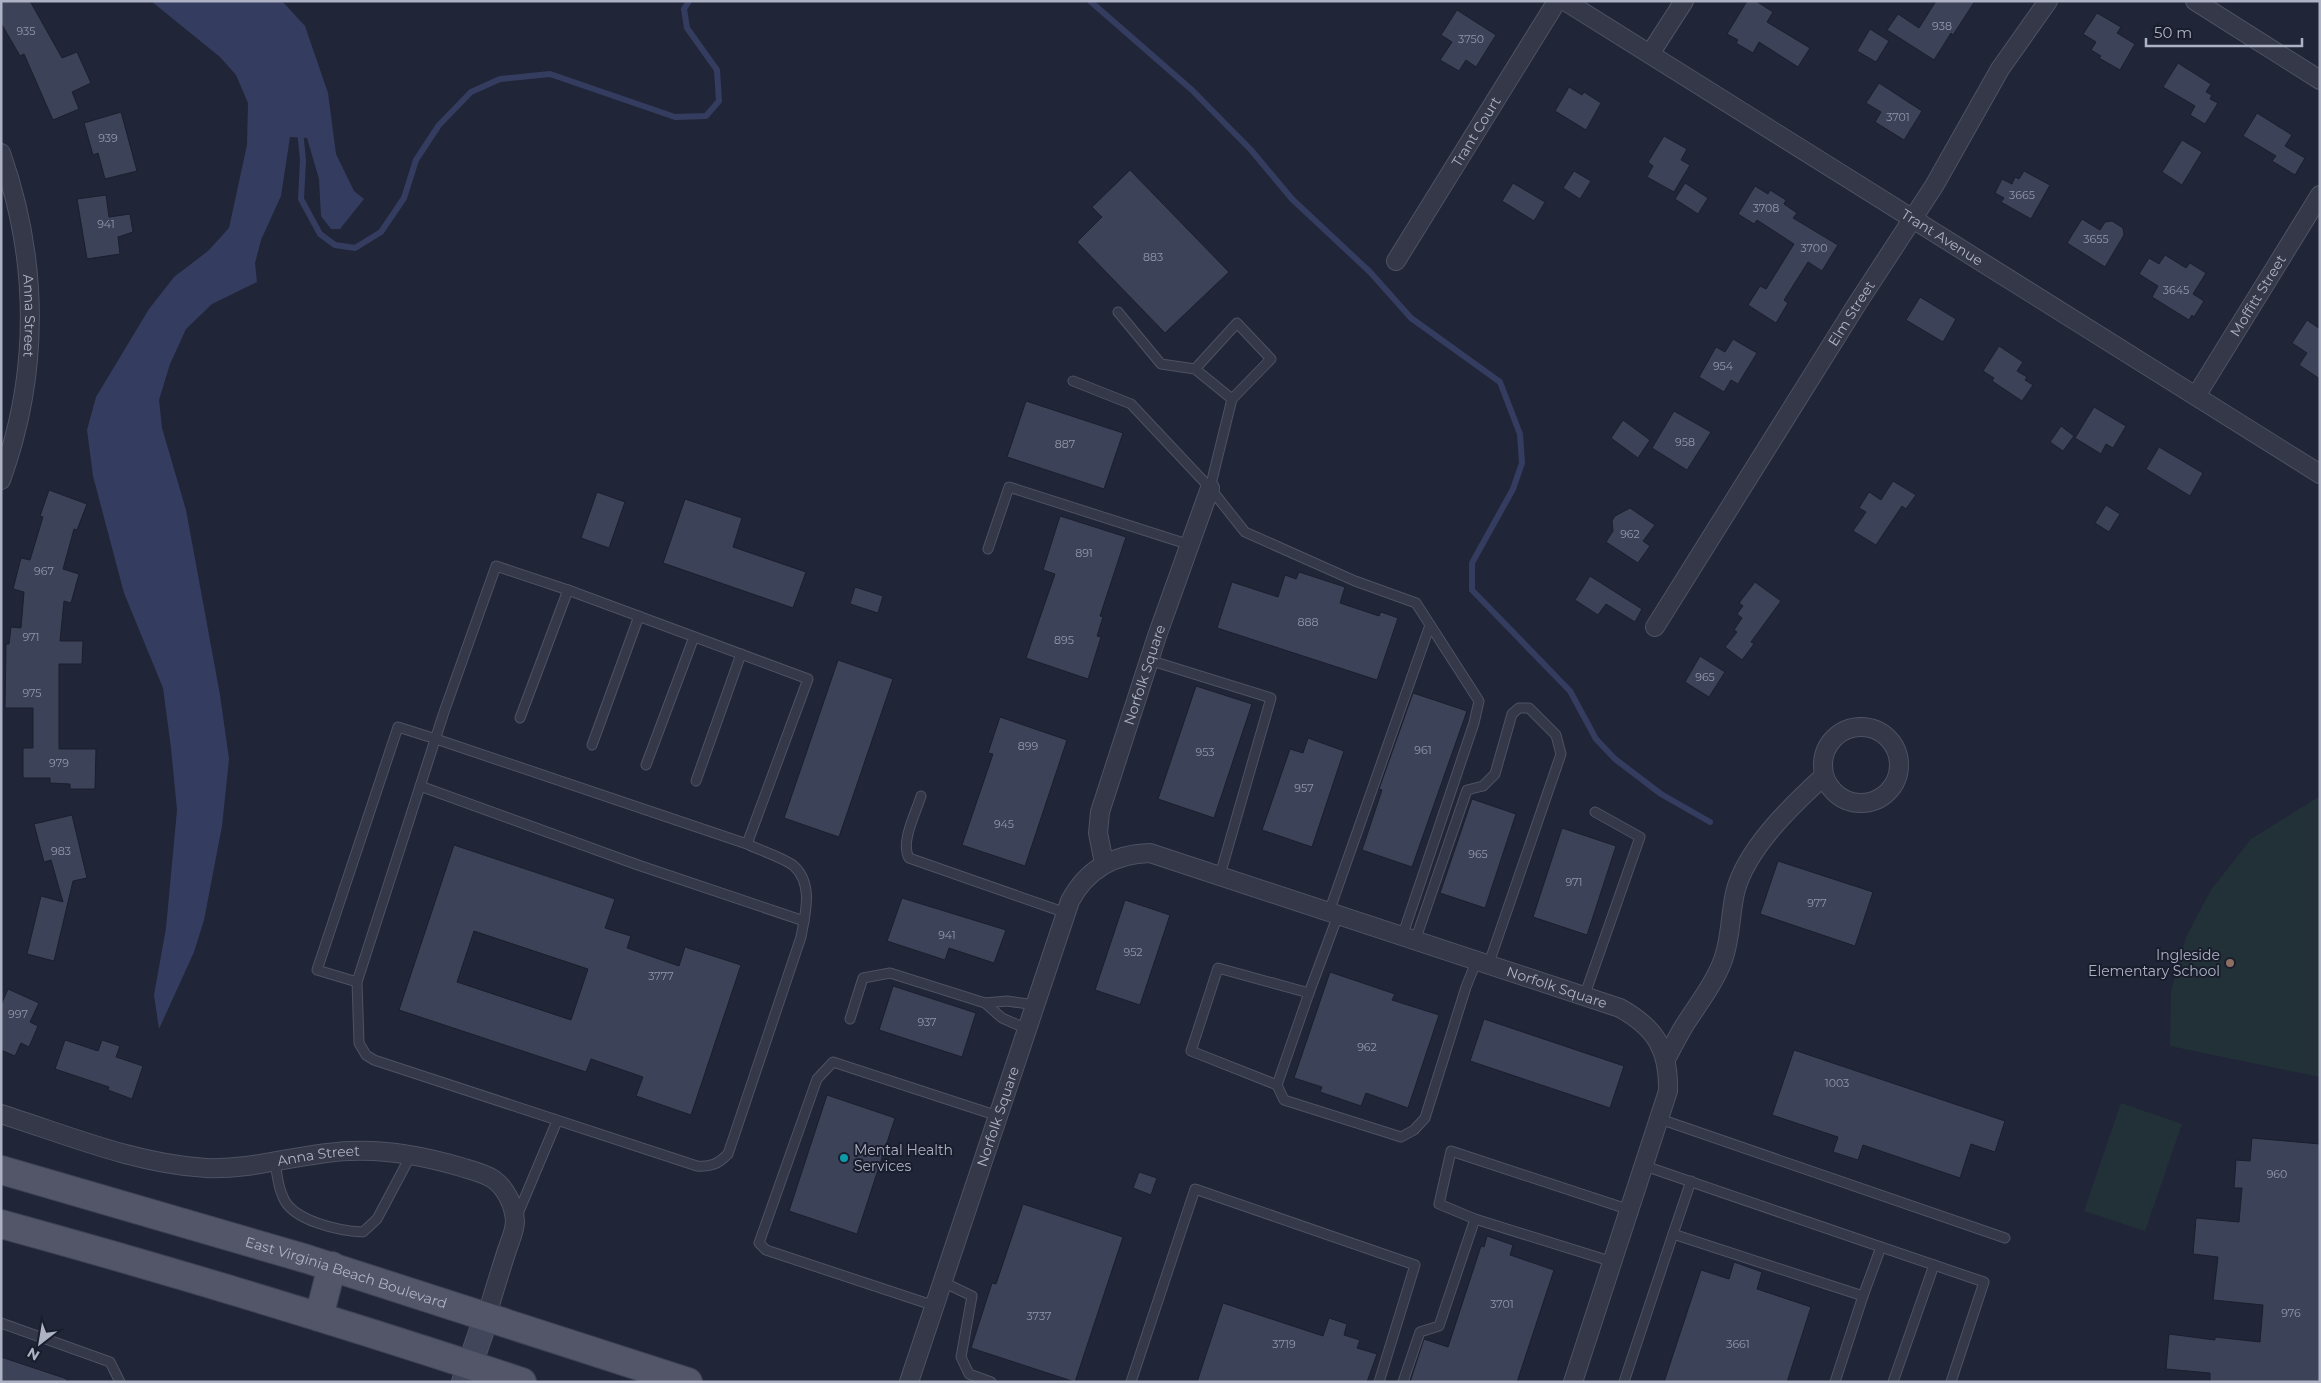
<svg xmlns="http://www.w3.org/2000/svg" width="2321" height="1383" viewBox="0 0 2321 1383" font-family="Montserrat,sans-serif">
<rect width="100%" height="100%" fill="#202537"/>
<g fill="#223138">
<polygon points="2320,796 2320,1077 2170,1046 2171,991 2186,937 2211,890 2251,839"/>
<polygon points="2121,1103 2182,1124 2145,1231 2084,1211"/>
</g>
<polygon fill="#343d5f" points="151,1 282,1 305,26 328,93 336,154 354,191 364,199 340,229 331,229 321,216 319,179 307,138 290,137 281,196 261,240 255,263 257,282 212,304 186,329 170,364 159,400 162,428 186,510 220,695 229,759 222,826 204,920 194,952 159,1029 154,995 166,928 177,810 171,748 163,688 124,593 93,476 87,430 96,397 149,309 174,277 208,251 229,228 247,145 248,103 236,75 220,57"/>
<g fill="none" stroke-linecap="round" stroke-linejoin="round">
<g stroke="#343d5f" stroke-width="6">
<polyline points="1090,1 1192,90 1251,150 1292,199 1370,272 1411,318 1500,382 1520,434 1522,463 1513,489 1472,563 1472,590 1570,691 1596,739 1615,759 1661,794 1710,822"/>
<polyline points="300,130 303,160 301,199 320,234 335,245 355,248 381,232 404,198 416,160 439,125 471,92 500,79 550,74 675,117 706,116 719,101 717,70 687,28 684,9 689,1"/>
</g>
</g>
<g fill="#3c4258" stroke="#1b1f2e" fill-rule="evenodd">
<polygon points="1,1 30,1 62,58 77,52 91,83 72,92 79,109 53,120 24,54 20,56 1,23"/>
<polygon points="1747,1 1756,1 1773,12 1767,22 1810,48 1798,67 1759,42 1753,53 1736,43 1738,40 1727,34"/>
<polygon points="1936,1 1975,1 1953,35 1951,33 1934,60 1887,30 1898,14 1919,28"/>
<polygon points="1457,10 1496,35 1476,67 1466,60 1459,71 1440,60 1452,42 1441,35"/>
<polygon points="2097,13 2121,27 2117,33 2135,44 2120,70 2099,58 2101,56 2091,50 2096,42 2083,34"/>
<polygon points="1870,29 1889,41 1876,62 1857,51"/>
<polygon points="2178,63 2211,84 2206,92 2212,95 2210,99 2218,103 2205,124 2190,115 2195,106 2163,87"/>
<polygon points="1879,83 1922,111 1904,140 1875,122 1881,112 1866,103"/>
<polygon points="1569,87 1582,95 1584,92 1601,103 1586,130 1555,111"/>
<polygon points="121,112 137,171 105,179 98,153 93,155 84,123"/>
<polygon points="2257,113 2292,135 2285,146 2305,158 2295,175 2272,161 2276,156 2243,136"/>
<polygon points="1664,136 1687,149 1681,160 1690,165 1674,192 1647,177 1653,166 1648,162"/>
<polygon points="2182,140 2202,152 2182,185 2162,172"/>
<polygon points="1130,170 1229,272 1165,333 1077,242 1102,217 1092,207"/>
<polygon points="1574,171 1591,181 1580,199 1563,188"/>
<polygon points="2024,171 2050,185 2031,219 2001,202 2004,198 1995,193 2002,179 2012,184 2015,177 2019,179"/>
<polygon points="1513,183 1545,202 1534,221 1502,201"/>
<polygon points="1685,183 1708,198 1698,214 1675,199"/>
<polygon points="1755,186 1768,194 1770,190 1786,200 1784,204 1797,213 1793,218 1838,245 1822,271 1808,262 1784,300 1788,303 1776,323 1748,305 1760,286 1766,289 1794,244 1757,220 1754,224 1738,214"/>
<polygon points="106,195 109,217 130,214 133,232 118,237 120,254 87,259 77,199"/>
<polygon points="2082,219 2100,230 2105,222 2112,221 2123,228 2124,235 2105,267 2067,243"/>
<polygon points="2165,255 2186,268 2190,263 2206,273 2193,294 2204,301 2194,317 2192,315 2189,320 2152,297 2158,286 2139,274 2149,258 2159,264"/>
<polygon points="1920,297 1956,319 1943,342 1906,320"/>
<polygon points="2307,320 2320,329 2320,379 2299,365 2307,353 2292,343"/>
<polygon points="1733,339 1757,353 1738,384 1731,380 1724,392 1699,377 1716,347 1725,352"/>
<polygon points="1999,346 2023,362 2017,371 2027,377 2025,380 2033,385 2022,401 1992,381 1994,378 1983,371"/>
<polygon points="1026,401 1123,433 1104,489 1007,457"/>
<polygon points="2094,407 2126,426 2113,448 2106,444 2101,454 2075,438"/>
<polygon points="1674,411 1711,432 1687,470 1652,448"/>
<polygon points="1623,420 1650,440 1638,458 1611,438"/>
<polygon points="2061,426 2074,436 2063,451 2050,442"/>
<polygon points="2159,447 2203,473 2190,496 2146,469"/>
<polygon points="1893,481 1916,495 1906,509 1902,506 1876,545 1853,531 1866,512 1859,508 1869,492 1881,500"/>
<polygon points="49,490 87,504 77,530 74,529 63,569 79,574 71,603 64,601 60,641 83,641 82,664 59,664 59,749 96,749 95,789 70,789 70,784 50,783 50,778 23,778 23,748 33,748 33,708 5,708 6,644 9,644 11,627 21,628 24,592 13,589 21,558 30,560 43,517 40,516"/>
<polygon points="597,492 625,502 609,548 581,538"/>
<polygon points="685,499 742,518 733,547 806,572 793,608 663,563"/>
<polygon points="2106,505 2120,514 2109,532 2095,523"/>
<polygon points="1630,508 1655,525 1643,541 1650,546 1638,563 1606,542 1613,531 1612,521 1615,516"/>
<polygon points="1060,516 1126,537 1100,616 1103,617 1097,636 1101,637 1088,679 1026,658 1055,574 1043,570"/>
<polygon points="1299,572 1345,587 1340,603 1379,616 1381,612 1398,618 1377,680 1217,628 1232,582 1278,597 1285,575 1296,579"/>
<polygon points="1590,576 1642,609 1635,622 1606,604 1598,615 1575,600"/>
<polygon points="1755,582 1781,601 1751,642 1754,644 1742,660 1725,647 1737,632 1734,630 1742,618 1737,614 1743,606 1739,603"/>
<polygon points="855,587 883,596 878,613 850,604"/>
<polygon points="1700,656 1725,672 1709,697 1685,682"/>
<polygon points="838,660 893,679 839,837 784,818"/>
<polygon points="1196,686 1252,704 1214,818 1158,799"/>
<polygon points="1413,693 1467,711 1412,867 1362,850 1382,790 1379,789"/>
<polygon points="1000,717 1067,740 1025,866 962,845 993,754 988,753"/>
<polygon points="1308,738 1344,751 1312,847 1262,830 1290,749 1303,753"/>
<polygon points="1472,799 1516,814 1485,908 1440,893"/>
<polygon points="72,815 87,878 73,881 54,961 27,954 41,896 63,902 51,860 44,862 34,824"/>
<polygon points="1562,828 1616,846 1587,935 1533,917"/>
<path d="M454 845 615 899 605 928 631 936 627 948 679 966 685 947 741 965 691 1115 636 1096 643 1077 591 1059 586 1072 399 1010ZM474 931 588 969 571 1020 457 982Z"/>
<polygon points="1778,861 1873,892 1855,946 1760,914"/>
<polygon points="902,898 1006,930 994,963 949,948 945,960 887,941"/>
<polygon points="1125,900 1170,915 1140,1005 1095,990"/>
<polygon points="1330,972 1395,994 1392,1000 1439,1015 1408,1108 1366,1093 1361,1106 1320,1092 1322,1087 1294,1078"/>
<polygon points="893,986 976,1013 962,1057 879,1030"/>
<polygon points="8,989 39,1003 30,1022 38,1026 29,1047 21,1043 15,1056 1,1050 1,1005"/>
<polygon points="1484,1019 1624,1066 1610,1108 1470,1061"/>
<polygon points="65,1040 98,1051 102,1040 120,1046 116,1057 143,1066 132,1099 108,1090 109,1087 55,1069"/>
<polygon points="1794,1050 2005,1121 1995,1152 1971,1144 1960,1178 1863,1145 1858,1160 1833,1152 1838,1137 1772,1115"/>
<polygon points="827,1095 895,1118 857,1234 789,1211"/>
<polygon points="2252,1138 2320,1144 2320,1382 2210,1382 2210,1373 2166,1369 2169,1334 2215,1340 2215,1337 2260,1342 2263,1305 2213,1300 2218,1257 2193,1254 2196,1218 2239,1222 2242,1188 2234,1188 2236,1160 2250,1161"/>
<polygon points="1139,1172 1157,1178 1151,1195 1133,1188"/>
<polygon points="1023,1204 1123,1237 1075,1382 971,1348 992,1283 996,1284"/>
<polygon points="1487,1236 1513,1245 1510,1255 1554,1270 1517,1382 1410,1382 1424,1339 1448,1347 1481,1246 1484,1247"/>
<polygon points="1734,1262 1762,1272 1757,1289 1811,1307 1787,1382 1664,1382 1701,1270 1729,1279"/>
<polygon points="1223,1303 1323,1336 1329,1318 1347,1324 1344,1335 1360,1340 1357,1348 1377,1354 1367,1382 1197,1382"/>
<polygon points="1,1357 67,1379 66,1382 1,1382"/>
</g>
<g fill="none" stroke-linecap="round" stroke-linejoin="round">
<defs>
<g id="service">
<polyline points="1118,312 1161,364 1195,369 1232,399 1210,488"/>
<polyline points="1195,369 1237,323 1271,359 1232,399"/>
<polyline points="1073,381 1131,404 1210,488 1245,532 1355,581 1416,603 1479,701 1474,723 1402,937"/>
<polyline points="988,549 1009,487 1190,545"/>
<polyline points="1149,660 1271,698 1220,875"/>
<polyline points="520,718 568,590"/>
<polyline points="592,745 639,616"/>
<polyline points="646,765 694,637"/>
<polyline points="696,781 741,654"/>
<polyline points="420,786 638,865 804,921"/>
<path d="M921 796C916 813 900 842 909 858L1066 913"/>
<polyline points="1329,912 1430,625"/>
<polyline points="1338,915 1309,993 1218,968 1191,1051 1277,1085 1284,1100 1401,1137 1414,1130 1425,1118 1466,987 1476,962"/>
<polyline points="1415,941 1467,790 1483,786 1495,774 1512,714 1519,708 1529,708 1556,735 1561,754 1488,966"/>
<path d="M357 982 317 970 398 727 436 739 747 844C759 850 784 858 794 866 814 885 805 914 801 937L728 1154C718 1164 711 1167 697 1166L374 1060 366 1055 359 1043 357 982 444 712 496 566 568 590 808 679 747 844"/>
<polyline points="1584,997 1640,837 1595,812"/>
<polyline points="850,1019 863,978 890,973 985,1003"/>
<polyline points="1027,1029 1002,1018 985,1003 1007,1001 1035,1005"/>
<polyline points="1277,1085 1309,993"/>
<polyline points="1660,1119 2005,1238"/>
<path d="M275 1162C277 1174 278 1187 283 1197 292 1221 340 1231 363 1232L377 1219 411 1155"/>
<polyline points="517,1216 557,1121"/>
<polyline points="1673,1234 1691,1181"/>
<polyline points="1881,1247 1984,1282 1951,1382"/>
<polyline points="1613,1262 1475,1219 1439,1204 1451,1151 1630,1210"/>
<polyline points="943,1282 972,1296 961,1357 969,1374 991,1382"/>
<polyline points="935,1306 766,1250 759,1243 817,1079 833,1062 998,1116"/>
<polyline points="1,1323 110,1362 120,1382"/>
<polyline points="1131,1382 1195,1189 1415,1265 1379,1382"/>
<polyline points="1403,1382 1420,1332 1439,1326 1475,1219"/>
<polyline points="1624,1382 1673,1234 1863,1296 1881,1247 1645,1166"/>
<polyline points="1835,1382 1863,1296"/>
<polyline points="1893,1382 1934,1265"/>
</g>
<g id="minor">
<path id="s1" d="M1565 1 2320 474"/>
<polyline points="2195,1 2320,80"/>
<polyline points="1650,54 1684,1"/>
<path id="s2" d="M1 153C39 260 40 373 1 480"/>
<path id="s3" d="M1396 261 1557 1"/>
<path id="s4" d="M2196 396 2320 195"/>
<path id="s5" d="M1655 627 1857 304 1934 186 2000 69 2048 1"/>
<circle cx="1861" cy="765" r="38"/>
<path id="s6" d="M1104 863 1098 833 1100 812 1157 636 1210 488"/>
<path d="M1666 1059C1672 1048 1678 1036 1684 1026 1698 1004 1714 984 1723 960 1731 938 1730 915 1735 893 1745 850 1792 805 1824 776"/>
<path id="s7" d="M1 1114C67 1135 136 1164 206 1168 255 1170 301 1153 349 1151 387 1149 424 1156 461 1167 471 1170 484 1173 493 1179 506 1188 514 1205 515 1221 515 1231 510 1241 507 1250 500 1272 493 1294 487 1315"/>
<path id="s8" d="M909 1382 1070 901C1087 869 1114 854 1150 853L1620 1008C1656 1028 1669 1050 1668 1091L1573 1382"/>
</g>
<polyline id="secondary" points="464,1382 487,1315"/>
<g id="primary">
<path id="s9" d="M1 1170 307 1259 688 1382"/>
<path d="M1 1224C176 1272 350 1325 522 1382"/>
<polyline points="319,1317 332,1266"/>
</g>
</defs>
<use href="#service" stroke="#4e5263" stroke-width="11"/>
<use href="#minor" stroke="#4e5263" stroke-width="20"/>
<use href="#secondary" stroke="#4e5263" stroke-width="26"/>
<use href="#primary" stroke="#3d4151" stroke-width="30"/>
<use href="#service" stroke="#343848" stroke-width="9"/>
<use href="#minor" stroke="#343848" stroke-width="18"/>
<use href="#secondary" stroke="#42465b" stroke-width="24"/>
<use href="#primary" stroke="#525668" stroke-width="28"/>
</g>
<circle fill="#8d6e63" stroke="#191d2c" stroke-width="2" cx="2230" cy="963" r="5"/>
<circle fill="#0f9aa8" stroke="#191d2c" stroke-width="2" cx="844" cy="1158" r="5"/>
<g text-anchor="middle" stroke-width="4" stroke-linejoin="round" paint-order="stroke">
<g font-size="11" fill="#9296aa">
<text x="1942" y="30">938</text>
<text x="26" y="35">935</text>
<text x="1471" y="43">3750</text>
<text x="1898" y="121">3701</text>
<text x="108" y="142">939</text>
<text x="2022" y="199">3665</text>
<text x="1766" y="212">3708</text>
<text x="106" y="228">941</text>
<text x="2096" y="243">3655</text>
<text x="1814" y="252">3700</text>
<text x="1153" y="261">883</text>
<text x="2176" y="294">3645</text>
<text x="1723" y="370">954</text>
<text x="1685" y="446">958</text>
<text x="1065" y="448">887</text>
<text x="1630" y="538">962</text>
<text x="1084" y="557">891</text>
<text x="44" y="575">967</text>
<text x="1308" y="626">888</text>
<text x="31" y="641">971</text>
<text x="1064" y="644">895</text>
<text x="1705" y="681">965</text>
<text x="32" y="697">975</text>
<text x="1028" y="750">899</text>
<text x="1423" y="754">961</text>
<text x="1205" y="756">953</text>
<text x="59" y="767">979</text>
<text x="1304" y="792">957</text>
<text x="1004" y="828">945</text>
<text x="61" y="855">983</text>
<text x="1478" y="858">965</text>
<text x="1574" y="886">971</text>
<text x="1817" y="907">977</text>
<text x="947" y="939">941</text>
<text x="1133" y="956">952</text>
<text x="661" y="980">3777</text>
<text x="18" y="1018">997</text>
<text x="927" y="1026">937</text>
<text x="1367" y="1051">962</text>
<text x="1837" y="1087">1003</text>
<text x="2277" y="1178">960</text>
<text x="1502" y="1308">3701</text>
<text x="2291" y="1317">976</text>
<text x="1039" y="1320">3737</text>
<text x="1284" y="1348">3719</text>
<text x="1738" y="1348">3661</text>
</g>
<g font-size="14" fill="#aeb2c5" stroke="#191d2c">
<text dy="5" stroke="none"><textPath href="#s3" startOffset="152">Trant Court</textPath></text>
<text dy="5" stroke="none"><textPath href="#s1" startOffset="445">Trant Avenue</textPath></text>
<text dy="5" stroke="none"><textPath href="#s4" startOffset="118">Moffitt Street</textPath></text>
<text dy="5" stroke="none"><textPath href="#s5" startOffset="370">Elm Street</textPath></text>
<text dy="5" stroke="none"><textPath href="#s2" startOffset="166">Anna Street</textPath></text>
<text dy="5" stroke="none"><textPath href="#s6" startOffset="196">Norfolk Square</textPath></text>
<text dy="5" stroke="none"><textPath href="#s8" startOffset="1034">Norfolk Square</textPath></text>
<text dy="5" stroke="none"><textPath href="#s8" startOffset="280">Norfolk Square</textPath></text>
<text dy="5" stroke="none"><textPath href="#s7" startOffset="326">Anna Street</textPath></text>
<text dy="5" stroke="none"><textPath href="#s9" startOffset="360">East Virginia Beach Boulevard</textPath></text>
</g>
<g font-size="14" fill="#aeb2c5" stroke="#191d2c" text-anchor="end">
<text x="2220" y="960">Ingleside<tspan x="2220" dy="16">Elementary School</tspan></text>
<text x="854" y="1155" text-anchor="start">Mental Health<tspan x="854" dy="16">Services</tspan></text>
</g>
</g>
<rect width="2321" height="1383" fill="none" stroke="#aeb2c5" stroke-width="5"/>
<g transform="translate(40 1343) rotate(211)" stroke="#191d2c" stroke-width="4" paint-order="stroke">
<path d="M0-4L9 19L0 12L-9 19Z" fill="#aeb2c5"/>
<text y="-8" font-size="14" font-weight="bold" text-anchor="middle" fill="#aeb2c5">N</text>
</g>
<path d="M2146 38v8h156v-8" fill="none" stroke="#aeb2c5" stroke-width="2.5"/>
<text x="2154" y="38" font-size="15" fill="#aeb2c5" stroke="#191d2c" stroke-width="4" paint-order="stroke">50 m</text>
</svg>
